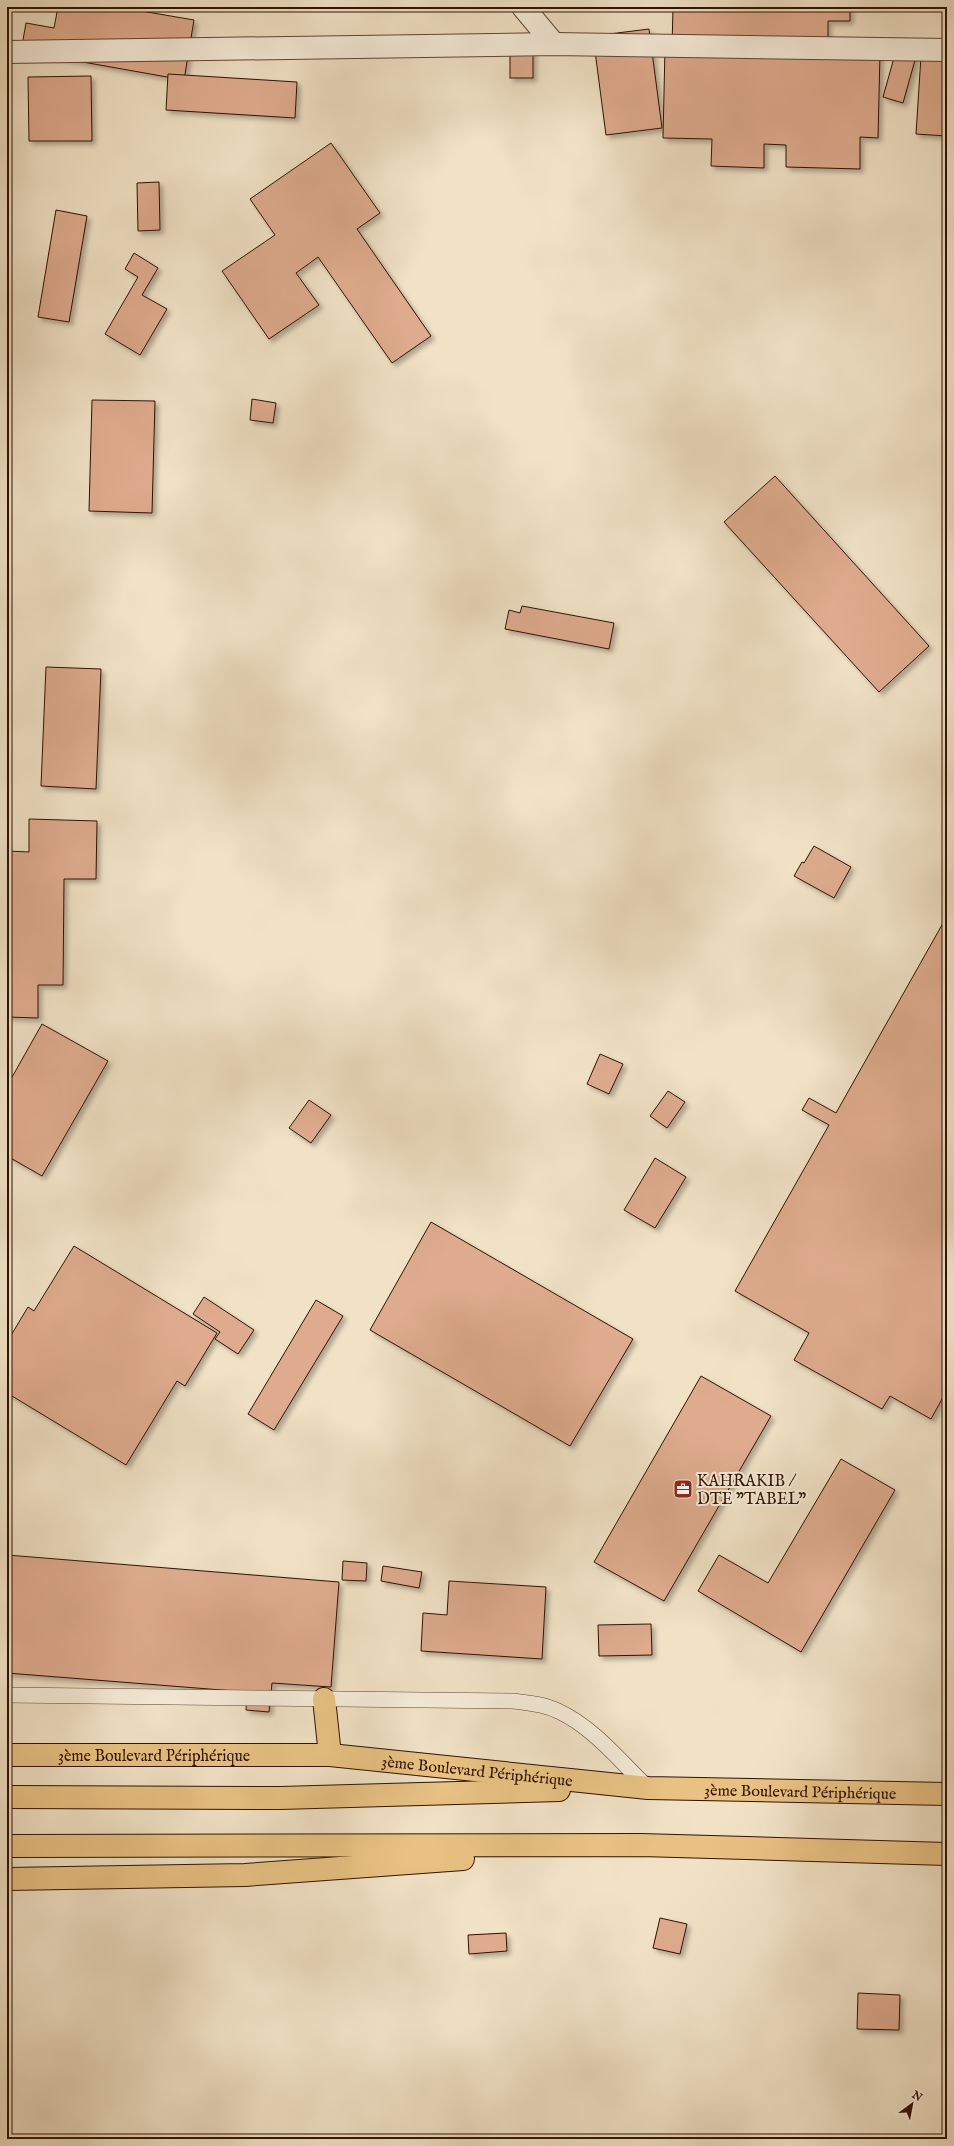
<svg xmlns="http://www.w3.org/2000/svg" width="954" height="2146" viewBox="0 0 954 2146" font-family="'IM FELL English',serif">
<defs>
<filter id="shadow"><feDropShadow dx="3.5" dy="3.5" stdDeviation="2" flood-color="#0004"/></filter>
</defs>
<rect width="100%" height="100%" fill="#f1e2c6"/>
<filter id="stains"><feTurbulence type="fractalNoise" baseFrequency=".005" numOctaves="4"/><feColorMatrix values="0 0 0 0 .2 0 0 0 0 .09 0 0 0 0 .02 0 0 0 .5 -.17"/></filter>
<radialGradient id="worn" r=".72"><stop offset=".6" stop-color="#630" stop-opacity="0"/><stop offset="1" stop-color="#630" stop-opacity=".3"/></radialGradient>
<g fill="#deab8e" stroke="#2f1101" filter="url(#shadow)">
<polygon points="58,7 118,7 194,20 184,80 21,51 26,23 54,28"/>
<polygon points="673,7 850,8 850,21 828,21 828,52 880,53 878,138 860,137 860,169 786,167 786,145 764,144 764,168 711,166 712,139 663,138 665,48 672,49"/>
<polygon points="649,29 662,128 606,135 593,36"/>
<rect x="510" y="46" width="23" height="32"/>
<polygon points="897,47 917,53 903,103 883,97"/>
<polygon points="921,56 947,58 947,136 916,134"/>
<polygon points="168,74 297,82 295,118 166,110"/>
<polygon points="91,76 92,141 29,141 28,77"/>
<polygon points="331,143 380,213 357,229 431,336 392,363 318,257 296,273 319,305 269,339 222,271 275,235 250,199"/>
<polygon points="159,182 160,230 138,231 137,183"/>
<polygon points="56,210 87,216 69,322 38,317"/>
<polygon points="134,253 158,268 142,295 167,309 140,355 105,334 138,277 125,269"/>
<polygon points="252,399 276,403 273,423 250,420"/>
<polygon points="92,400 155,401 152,513 89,511"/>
<polygon points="775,476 929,646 879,692 724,522"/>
<polygon points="522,606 614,623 609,649 505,629 509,610 520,613"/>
<polygon points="46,667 101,669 96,789 41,786"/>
<polygon points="29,819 97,821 96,879 64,879 63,985 38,985 38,1018 7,1017 7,851 29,852"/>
<polygon points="814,846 851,867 834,898 794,876 802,862 804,863"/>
<polygon points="947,916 947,1390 931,1419 890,1396 882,1409 794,1360 809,1333 735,1291 829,1125 802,1110 809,1098 836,1113"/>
<polygon points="42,1024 108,1061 42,1176 7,1156 7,1086"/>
<polygon points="600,1054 623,1064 609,1094 587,1084"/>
<polygon points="668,1091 685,1102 667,1128 650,1116"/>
<polygon points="309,1100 331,1115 311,1143 289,1128"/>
<polygon points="655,1158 686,1177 655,1228 624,1210"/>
<polygon points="431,1222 633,1339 570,1446 370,1330"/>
<polygon points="74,1246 217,1333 185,1386 177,1381 126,1465 7,1393 7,1342 28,1307 34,1311"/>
<polygon points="204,1297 254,1330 238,1354 215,1339 220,1332 193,1314"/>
<polygon points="316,1300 343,1316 274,1430 248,1414"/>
<polygon points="701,1376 771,1416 664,1601 594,1562"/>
<polygon points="841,1459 895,1490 801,1652 698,1591 719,1555 768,1583"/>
<polygon points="7,1555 339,1582 331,1687 272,1683 269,1712 246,1710 247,1692 7,1673"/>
<polygon points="343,1561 367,1563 366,1581 342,1580"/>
<polygon points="383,1566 422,1572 419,1588 381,1581"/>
<polygon points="449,1581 546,1587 542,1659 421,1651 423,1613 447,1615"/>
<polygon points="651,1624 652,1655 599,1656 598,1625"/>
<polygon points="660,1918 687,1924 680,1954 653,1948"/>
<polygon points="506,1933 507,1951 469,1954 468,1935"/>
<polygon points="858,1993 900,1995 899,2030 857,2029"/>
</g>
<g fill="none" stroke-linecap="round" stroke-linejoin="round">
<defs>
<path id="lane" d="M7 1695 513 1701C528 1703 544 1704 558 1711 593 1727 620 1761 648 1788"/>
<g id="street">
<polyline points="523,7 554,44"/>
<polyline points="7,52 554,44 947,50"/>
</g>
<g id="highway">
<polyline points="324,1699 330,1755"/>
<path id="s1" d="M7 1755H330L648 1788 947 1794"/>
<polyline points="7,1797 280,1798 559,1790"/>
<polyline points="7,1846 641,1845 947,1854"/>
<polyline points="7,1879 245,1875 463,1859"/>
</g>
</defs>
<use href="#lane" stroke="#604532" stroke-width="16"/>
<use href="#street" stroke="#604532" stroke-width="24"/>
<use href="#highway" stroke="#2f1101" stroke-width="24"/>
<use href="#lane" stroke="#f6ecda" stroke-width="15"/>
<use href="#street" stroke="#f6ecda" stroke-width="22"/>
<use href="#highway" stroke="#e8c183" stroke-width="22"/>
</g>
<defs>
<symbol id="office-square" viewBox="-11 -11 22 22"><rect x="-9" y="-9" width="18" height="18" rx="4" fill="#8f2418" stroke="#f6ecda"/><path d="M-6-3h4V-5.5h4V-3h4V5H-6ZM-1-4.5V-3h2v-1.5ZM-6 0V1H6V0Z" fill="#fff"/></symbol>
</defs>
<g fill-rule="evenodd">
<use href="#office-square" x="672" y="1478" width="22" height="22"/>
</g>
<g text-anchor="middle" stroke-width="4" stroke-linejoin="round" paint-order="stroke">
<g font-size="16" fill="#2f1101" stroke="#f6ecda" text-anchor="start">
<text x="697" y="1486">KAHRAKIB /<tspan x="697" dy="18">DTE "TABEL"</tspan></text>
</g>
<g font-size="16" fill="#2f1101" stroke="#f6ecda">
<text dy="6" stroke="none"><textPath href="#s1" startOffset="147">3ème Boulevard Périphérique</textPath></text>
<text dy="6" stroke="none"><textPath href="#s1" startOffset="471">3ème Boulevard Périphérique</textPath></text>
<text dy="6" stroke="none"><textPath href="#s1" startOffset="795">3ème Boulevard Périphérique</textPath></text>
</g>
</g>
<rect width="954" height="2146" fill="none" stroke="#f1e2c6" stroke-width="24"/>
<rect x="8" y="8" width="938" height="2130" fill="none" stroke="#2f1101" stroke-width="2"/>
<rect x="12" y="12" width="930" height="2122" fill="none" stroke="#2f1101"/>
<g transform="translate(912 2104) rotate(32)" stroke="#f6ecda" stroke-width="3" paint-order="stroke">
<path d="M0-3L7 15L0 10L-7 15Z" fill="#2f1101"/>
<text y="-6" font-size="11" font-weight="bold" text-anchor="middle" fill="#2f1101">N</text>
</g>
<rect width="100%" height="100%" filter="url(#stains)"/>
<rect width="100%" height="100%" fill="url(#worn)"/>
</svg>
